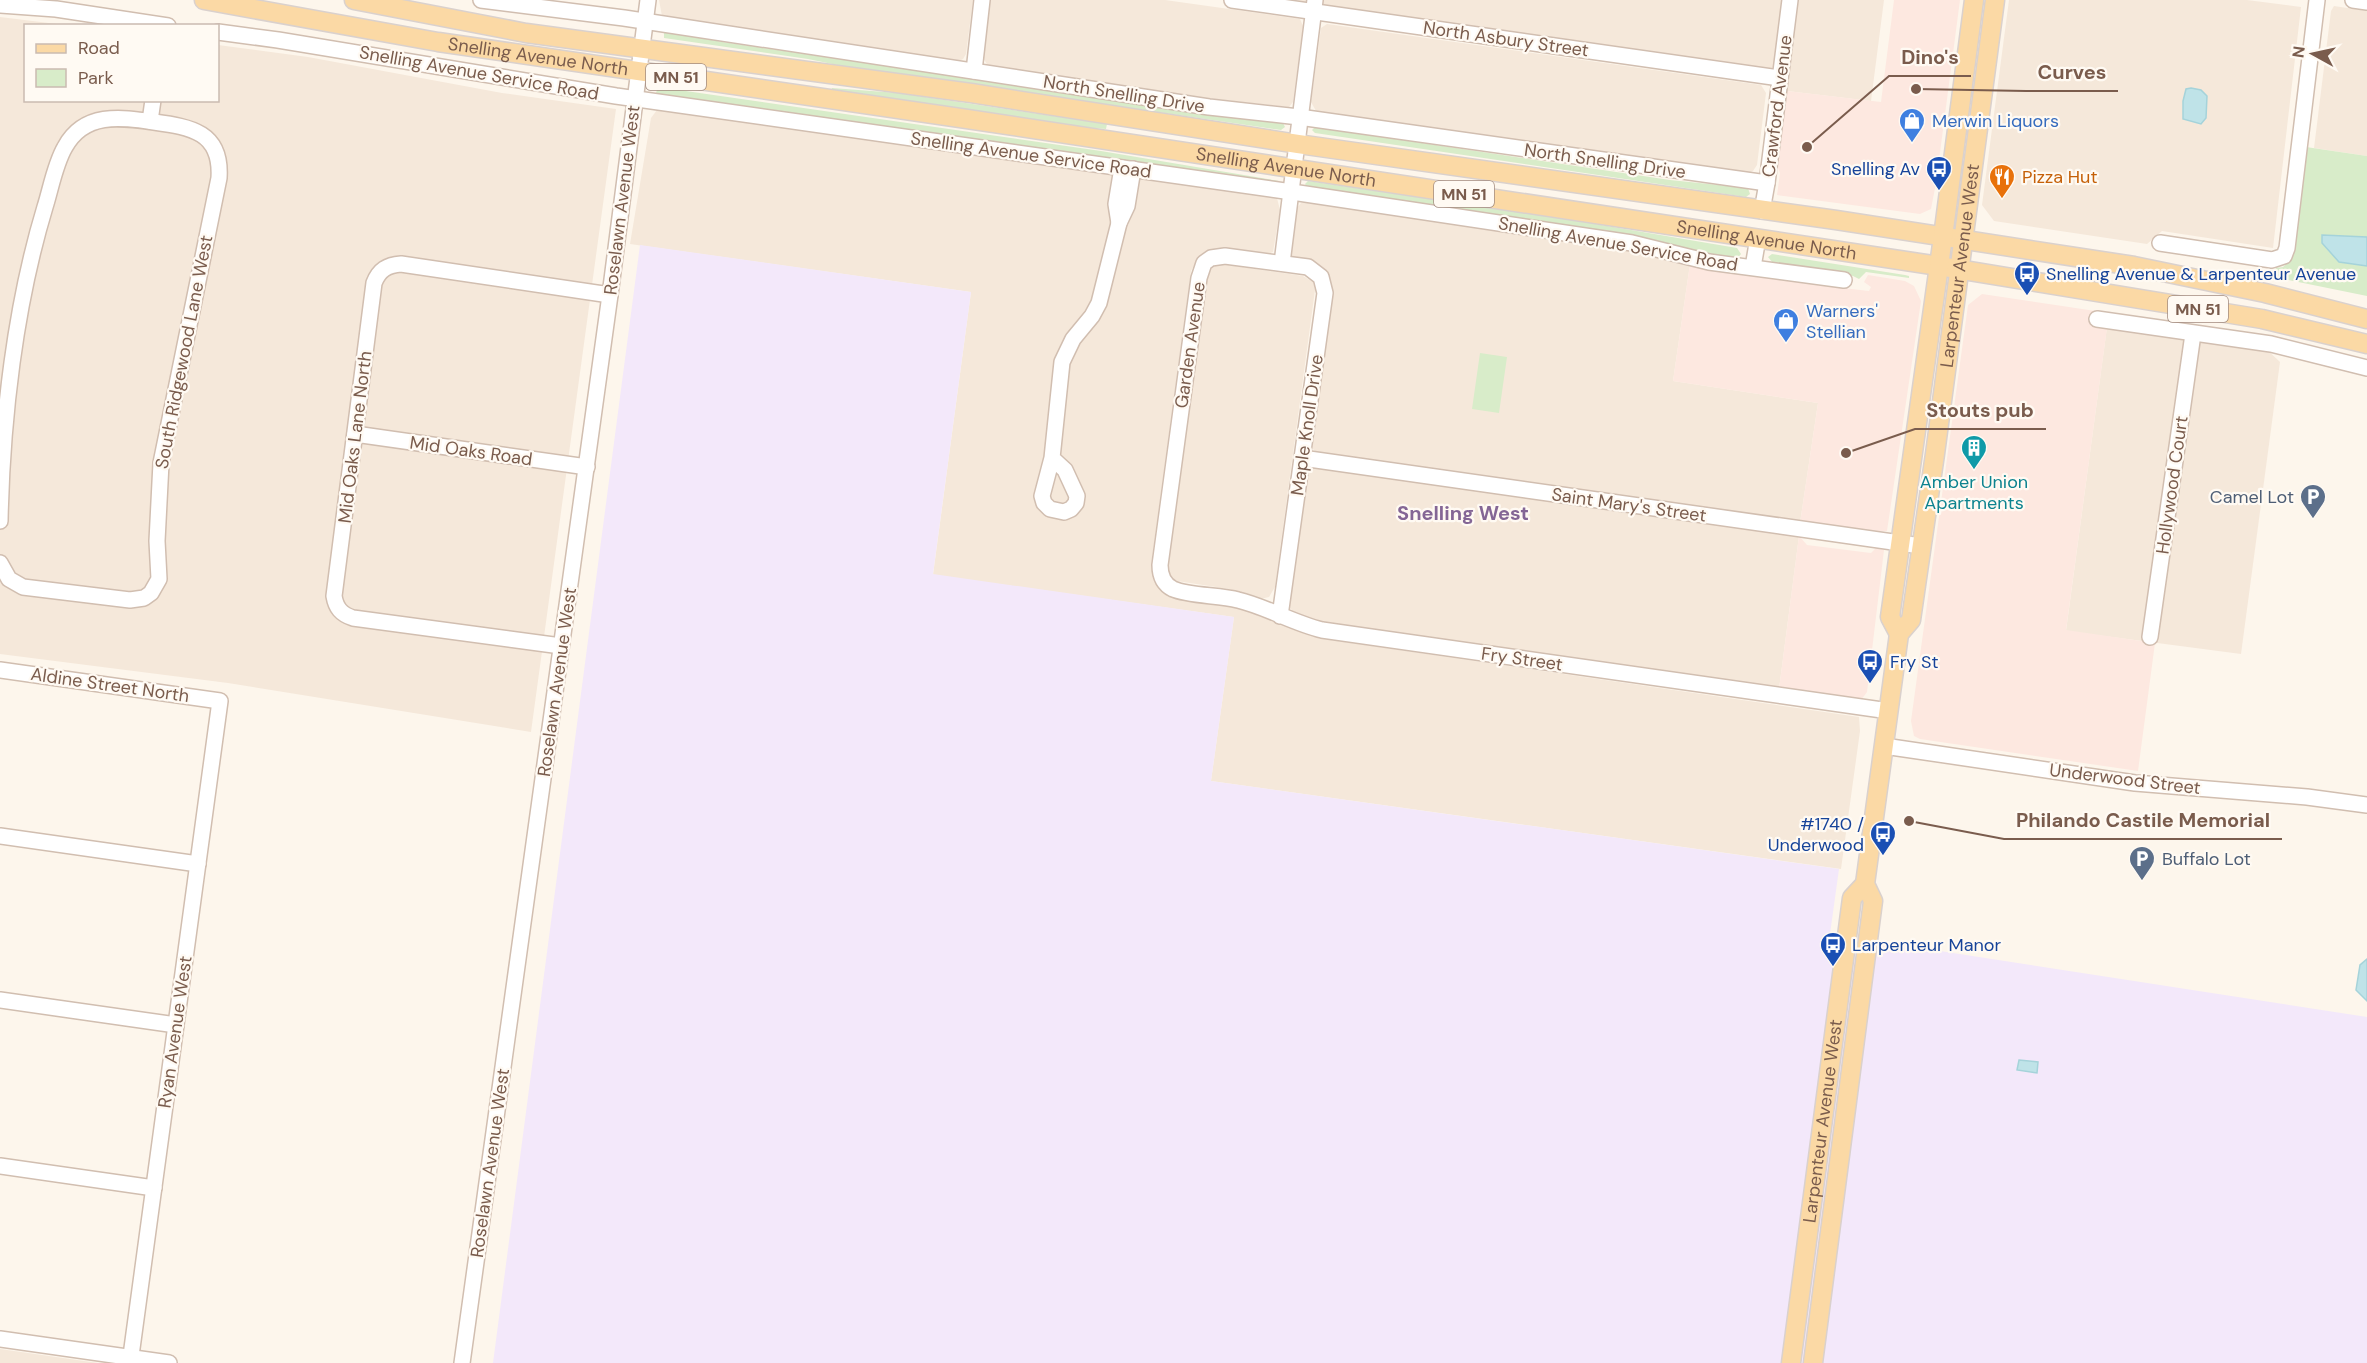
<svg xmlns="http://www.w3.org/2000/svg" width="2367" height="1363" viewBox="0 0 2367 1363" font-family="'DM Sans',sans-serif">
<rect width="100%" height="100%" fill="#fdf6ec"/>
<g fill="#f5e8da">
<polygon points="659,0 973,0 966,54 963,59 957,62 734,29 665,16 662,16"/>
<polygon points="990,0 1165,0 1300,19 1303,26 1293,102 1289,107 1207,98 988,66 982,56"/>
<polygon points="1277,0 1884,0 1871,101 1787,91 1789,73"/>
<polygon points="2009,0 2247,0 2301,7 2273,248 2162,231 2147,244 1994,221 1982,205"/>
<polygon points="2334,6 2367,11 2367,156 2314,148 2331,11"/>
<polygon points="0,17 65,25 26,26 26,100 218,100 218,45 308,57 502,93 616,109 531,732 228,683 0,654"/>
<polygon points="1327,24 1761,85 1766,93 1757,165 1753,171 1748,173 1380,123 1316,111 1311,102 1321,28"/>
<polygon points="657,110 1277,198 1280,210 1273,252 1266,255 1211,250 1198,258 1191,271 1151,565 1153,579 1158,587 1165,593 1225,603 1317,638 1859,717 1860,731 1841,869 1211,781 1234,617 933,575 971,292 630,244 651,118"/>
<polygon points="1307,202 1633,251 1690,264 1673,381 1818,403 1800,523 1316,452 1310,446 1330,291 1291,255 1297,208 1301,203"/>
<polygon points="1222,264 1303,276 1313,282 1315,290 1275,587 1269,597 1260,599 1229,589 1177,581 1171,578 1167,570 1206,275 1212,267"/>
<polygon points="2107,327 2265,348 2280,362 2241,654 2066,631"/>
<polygon points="1312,467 1799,536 1779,689 1322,623 1296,615 1289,607 1306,473"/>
<polygon points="0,1349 98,1363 0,1363"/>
</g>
<g fill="#fde8e0">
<polygon points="1894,0 1960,0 1936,183 1931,209 1920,214 1777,195 1780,173 1778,168 1787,91 1881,102"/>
<polygon points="1690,264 1843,288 1869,291 1871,287 1864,282 1868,275 1905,281 1914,286 1921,301 1887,531 1858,532 1800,523 1818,403 1673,381"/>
<polygon points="1982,294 2109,313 2066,630 2155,643 2138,771 1920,739 1914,736 1911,721 1968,305"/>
<polygon points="1799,536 1807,545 1871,553 1876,548 1884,550 1867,692 1861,700 1779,689"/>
</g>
<polygon fill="#f3e8fa" points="640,245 971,292 933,574 1234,617 1211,781 1839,869 1830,934 2367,1017 2367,1363 493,1363"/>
<g fill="#d8ecc9">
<polygon points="664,31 722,42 1283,123 1285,127 1281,130 842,66 808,59 664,38"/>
<polygon points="658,87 1101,151 1279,181 1277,182 687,99 658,95 656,93"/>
<polygon points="832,88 898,93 1107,124 1106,129 1041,124 831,93"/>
<polygon points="1315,127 1670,180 1748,188 1750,194 1746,197 1315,133 1312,130"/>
<polygon points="2306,147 2367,156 2367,296 2274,277 2276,268 2283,267 2292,259"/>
<polygon points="1308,181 1566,219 1737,248 1741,254 1737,259 1707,254 1307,187 1305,184"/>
<polygon points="1772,254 1905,275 1909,276 1909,278 1866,272 1859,279 1853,276 1773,263 1768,257"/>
<polygon points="1480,353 1507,357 1499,413 1472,409"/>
</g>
<g fill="#bfe3e8" stroke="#a5d3da" stroke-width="1.5">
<polygon points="2191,88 2201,90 2207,96 2206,118 2201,124 2183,119 2183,101 2186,89"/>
<polygon points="2322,235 2367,237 2367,266 2339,262 2322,243"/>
<polygon points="2367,959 2367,1001 2356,990 2360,965"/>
<polygon points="2019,1060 2038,1062 2037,1073 2017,1070"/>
</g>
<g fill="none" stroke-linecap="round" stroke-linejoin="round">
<defs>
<g id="minor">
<polyline points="481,0 624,18 1209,107 1299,117 1767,183"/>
<polyline points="1232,0 1780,78"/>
<polyline points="2353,0 2367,2"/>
<polyline points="0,5 56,9 168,26"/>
<polyline points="218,32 278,40 616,96 1292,192 1632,243 1709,262 1844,280"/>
<polyline points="974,71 982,0"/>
<polyline points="150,121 153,100"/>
<polyline points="1762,211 1767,183 1790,0"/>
<polyline points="1119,223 1116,204 1122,168"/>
<polyline points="2160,243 2272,260 2284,256 2287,248 2317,0"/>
<polyline points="1282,263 1315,0"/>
<polyline points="1753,267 1758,238"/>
<polyline points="2097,319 2271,344 2367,368"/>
<polyline points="355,434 587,467"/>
<polyline points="1052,458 1065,470 1077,496 1076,503 1071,509 1064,512 1050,509 1044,503 1042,496 1052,458 1062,362 1073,339 1092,316 1099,303 1119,223 1127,206 1133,169"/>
<polyline points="1302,458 1921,546"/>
<path d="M0 521C2 419 15 306 45 207 51 188 55 164 65 147 84 112 120 117 154 122 191 127 222 132 219 178L161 463 157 541 159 579 151 593 144 598 130 600 23 587 9 579 0 563"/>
<path d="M1280 616 1325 293 1321 277 1308 267 1225 256 1211 258 1204 263 1199 278 1160 565C1160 575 1163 584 1173 589 1189 596 1220 595 1238 600 1267 607 1293 623 1322 630L1889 711"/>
<polyline points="2150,637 2193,334"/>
<path d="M561 646 353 618C341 614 336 608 334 596L374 283C379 270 387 265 401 264L610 295"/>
<polyline points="0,670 220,701 130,1363"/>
<polyline points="1884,746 2135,783 2307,797 2367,805"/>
<polyline points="0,836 198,864"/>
<polyline points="0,1000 176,1025"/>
<polyline points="0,1166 154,1188"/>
<polyline points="0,1339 169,1363"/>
<polyline points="462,1363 610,295 648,0"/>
</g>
<g id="major">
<path id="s1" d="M204 0 438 42 967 119 1939 266 2262 319 2367 344"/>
<polyline points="354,0 526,33 971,93 1298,144 1836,220 2134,266 2265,293 2367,319"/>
<polyline points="1899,634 1890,617 1943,237 1974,0"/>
<path id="s2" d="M1791 1363 1852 898 1865 884"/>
<path id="s3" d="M1813 1363 1873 901 1865 884 1899 634 1911 620 1935 454 1995 0"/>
</g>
</defs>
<use href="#minor" stroke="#d1beb0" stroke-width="18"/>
<use href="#major" stroke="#dad1cd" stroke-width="21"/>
<use href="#minor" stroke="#fff" stroke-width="15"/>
<use href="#major" stroke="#fbd9a5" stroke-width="18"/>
</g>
<defs>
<symbol id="shop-pin" viewBox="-11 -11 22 30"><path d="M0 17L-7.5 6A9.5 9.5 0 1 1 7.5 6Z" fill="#3f7fe0" stroke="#fffaf3"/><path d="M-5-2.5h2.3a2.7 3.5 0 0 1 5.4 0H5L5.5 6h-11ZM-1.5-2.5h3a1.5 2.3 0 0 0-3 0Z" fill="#fff"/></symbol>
<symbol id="bus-pin" viewBox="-11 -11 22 30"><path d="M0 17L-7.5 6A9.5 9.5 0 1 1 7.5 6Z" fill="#1a4fb4" stroke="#fffaf3"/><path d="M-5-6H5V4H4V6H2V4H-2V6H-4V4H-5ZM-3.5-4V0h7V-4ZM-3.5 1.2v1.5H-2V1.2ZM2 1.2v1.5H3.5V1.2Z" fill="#fff"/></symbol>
<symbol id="restaurant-pin" viewBox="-11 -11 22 30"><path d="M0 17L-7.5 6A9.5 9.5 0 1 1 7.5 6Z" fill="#e8710a" stroke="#fffaf3"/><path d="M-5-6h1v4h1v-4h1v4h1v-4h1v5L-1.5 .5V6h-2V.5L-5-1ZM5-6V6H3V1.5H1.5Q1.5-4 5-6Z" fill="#fff"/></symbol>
<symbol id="building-pin" viewBox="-11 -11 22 30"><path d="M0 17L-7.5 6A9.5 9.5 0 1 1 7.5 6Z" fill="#0f9aa8" stroke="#fffaf3"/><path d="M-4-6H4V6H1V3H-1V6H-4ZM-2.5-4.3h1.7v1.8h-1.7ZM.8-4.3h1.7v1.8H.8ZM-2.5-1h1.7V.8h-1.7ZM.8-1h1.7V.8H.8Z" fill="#fff"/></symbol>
<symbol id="parking-pin" viewBox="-11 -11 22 30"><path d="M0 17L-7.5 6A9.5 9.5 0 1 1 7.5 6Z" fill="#5c6f8a" stroke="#fffaf3"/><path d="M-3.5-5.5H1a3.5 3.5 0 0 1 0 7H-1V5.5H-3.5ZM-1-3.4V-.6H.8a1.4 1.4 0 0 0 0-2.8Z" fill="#fff"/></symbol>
</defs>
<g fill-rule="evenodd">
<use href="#shop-pin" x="1897" y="106" width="30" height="40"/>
<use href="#bus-pin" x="1924" y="154" width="30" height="40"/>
<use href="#restaurant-pin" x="1987" y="162" width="30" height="40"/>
<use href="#bus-pin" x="2012" y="259" width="30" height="40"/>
<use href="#shop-pin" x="1771" y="306" width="30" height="40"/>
<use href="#building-pin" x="1959" y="433" width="30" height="40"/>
<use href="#parking-pin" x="2298" y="482" width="30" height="40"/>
<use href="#bus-pin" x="1855" y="647" width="30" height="40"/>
<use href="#bus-pin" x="1868" y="819" width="30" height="40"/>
<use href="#parking-pin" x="2127" y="844" width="30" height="40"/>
<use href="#bus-pin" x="1818" y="930" width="30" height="40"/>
</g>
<g text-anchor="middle" stroke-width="4.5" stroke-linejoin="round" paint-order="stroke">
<g fill="#fffaf3" stroke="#a28b7f" stroke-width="1.5">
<rect x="646" y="64" width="60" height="26" rx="4.5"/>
<rect x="1434" y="181" width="60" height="26" rx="4.5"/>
<rect x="2168" y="296" width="60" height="26" rx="4.5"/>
</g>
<g font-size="16" font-weight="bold" fill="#7a5c4d">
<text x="676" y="83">MN 51</text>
<text x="1464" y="200">MN 51</text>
<text x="2198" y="315">MN 51</text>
</g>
<g font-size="18" fill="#7a5c4d" stroke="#fffaf3">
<text transform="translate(1506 39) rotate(8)" y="6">North Asbury Street</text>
<text dy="6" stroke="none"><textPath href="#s1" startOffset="339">Snelling Avenue North</textPath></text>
<text transform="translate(479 73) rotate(10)" y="6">Snelling Avenue Service Road</text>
<text transform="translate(1124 94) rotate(9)" y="6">North Snelling Drive</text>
<text transform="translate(1777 106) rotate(-83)" y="6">Crawford Avenue</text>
<text transform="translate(1031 155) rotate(8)" y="6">Snelling Avenue Service Road</text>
<text transform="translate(1605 161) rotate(8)" y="6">North Snelling Drive</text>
<text dy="6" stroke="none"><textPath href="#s1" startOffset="1095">Snelling Avenue North</textPath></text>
<text transform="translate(622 200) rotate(-83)" y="6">Roselawn Avenue West</text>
<text dy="6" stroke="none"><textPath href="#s1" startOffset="1581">Snelling Avenue North</textPath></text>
<text transform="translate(1618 244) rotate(10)" y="6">Snelling Avenue Service Road</text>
<text dy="6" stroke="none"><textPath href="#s3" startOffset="1113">Larpenteur Avenue West</textPath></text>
<text transform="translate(1190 345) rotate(-82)" y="6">Garden Avenue</text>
<text transform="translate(184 352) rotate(-79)" y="6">South Ridgewood Lane West</text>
<text transform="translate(1307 425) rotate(-82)" y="6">Maple Knoll Drive</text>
<text transform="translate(355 437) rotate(-83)" y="6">Mid Oaks Lane North</text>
<text transform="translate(471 451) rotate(8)" y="6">Mid Oaks Road</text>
<text transform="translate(2172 485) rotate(-82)" y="6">Hollywood Court</text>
<text transform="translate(1629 505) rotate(8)" y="6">Saint Mary's Street</text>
<text transform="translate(1522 659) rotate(8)" y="6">Fry Street</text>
<text transform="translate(557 682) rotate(-82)" y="6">Roselawn Avenue West</text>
<text transform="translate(110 685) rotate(8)" y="6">Aldine Street North</text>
<text transform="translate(2125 779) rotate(7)" y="6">Underwood Street</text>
<text transform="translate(175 1032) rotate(-82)" y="6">Ryan Avenue West</text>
<text dy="6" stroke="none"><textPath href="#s2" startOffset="244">Larpenteur Avenue West</textPath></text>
<text transform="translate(490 1163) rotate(-82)" y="6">Roselawn Avenue West</text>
</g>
<g font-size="18" fill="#366cbe" stroke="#fffaf3" text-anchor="start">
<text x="1932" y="127">Merwin Liquors</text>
<text x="1806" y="317">Warners'<tspan x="1806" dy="21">Stellian</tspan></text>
</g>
<g font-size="18" fill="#164399" stroke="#fffaf3" text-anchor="start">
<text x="1920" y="175" text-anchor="end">Snelling Av</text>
<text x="2046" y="280">Snelling Avenue &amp; Larpenteur Avenue</text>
<text x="1890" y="668">Fry St</text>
<text x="1864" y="830" text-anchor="end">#1740 /<tspan x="1864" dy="21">Underwood</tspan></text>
<text x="1852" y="951">Larpenteur Manor</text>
</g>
<g font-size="18" fill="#c56008" stroke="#fffaf3" text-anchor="start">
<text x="2022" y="183">Pizza Hut</text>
</g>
<g font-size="18" fill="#0d838f" stroke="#fffaf3">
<text x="1974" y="488">Amber Union<tspan x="1974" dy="21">Apartments</tspan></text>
</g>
<g font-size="18" fill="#4e5e75" stroke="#fffaf3" text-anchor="end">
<text x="2294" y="503">Camel Lot</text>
<text x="2162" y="865" text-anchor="start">Buffalo Lot</text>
</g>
<g font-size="20" font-weight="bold" fill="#846695" stroke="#fffaf3">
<text x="1463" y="520">Snelling West</text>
</g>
</g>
<path fill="none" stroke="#7a5c4d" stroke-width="2" d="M1807 147L1889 76H1971M1916 89L2026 91H2118M1846 453L1915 429H2046M1909 821L2004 839H2282"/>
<g fill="#7a5c4d" stroke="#fffaf3" stroke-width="2">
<circle cx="1807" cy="147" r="6"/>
<circle cx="1916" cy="89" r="6"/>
<circle cx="1846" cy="453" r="6"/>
<circle cx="1909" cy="821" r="6"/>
</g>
<g font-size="20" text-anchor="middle" font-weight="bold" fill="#7a5c4d" stroke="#fffaf3" stroke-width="4.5" stroke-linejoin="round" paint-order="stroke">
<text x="1930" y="64">Dino's</text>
<text x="2072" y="79">Curves</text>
<text x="1980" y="417">Stouts pub</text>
<text x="2143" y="827">Philando Castile Memorial</text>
</g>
<rect x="24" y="24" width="195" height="78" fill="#fffaf3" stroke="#cabbb1" stroke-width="1.5"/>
<rect x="36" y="44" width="30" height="9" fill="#fbd9a5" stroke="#cabbb1" stroke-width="1.5"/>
<text x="78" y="54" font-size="18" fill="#7a5c4d">Road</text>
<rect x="36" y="69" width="30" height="18" fill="#d8ecc9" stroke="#cabbb1" stroke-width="1.5"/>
<text x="78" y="84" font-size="18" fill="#7a5c4d">Park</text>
<g transform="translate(2313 54) rotate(278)" stroke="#fffaf3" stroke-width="4.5" paint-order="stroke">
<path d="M0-4.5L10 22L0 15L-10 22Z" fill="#7a5c4d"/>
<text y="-9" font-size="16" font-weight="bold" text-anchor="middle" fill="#7a5c4d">N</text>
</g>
</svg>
